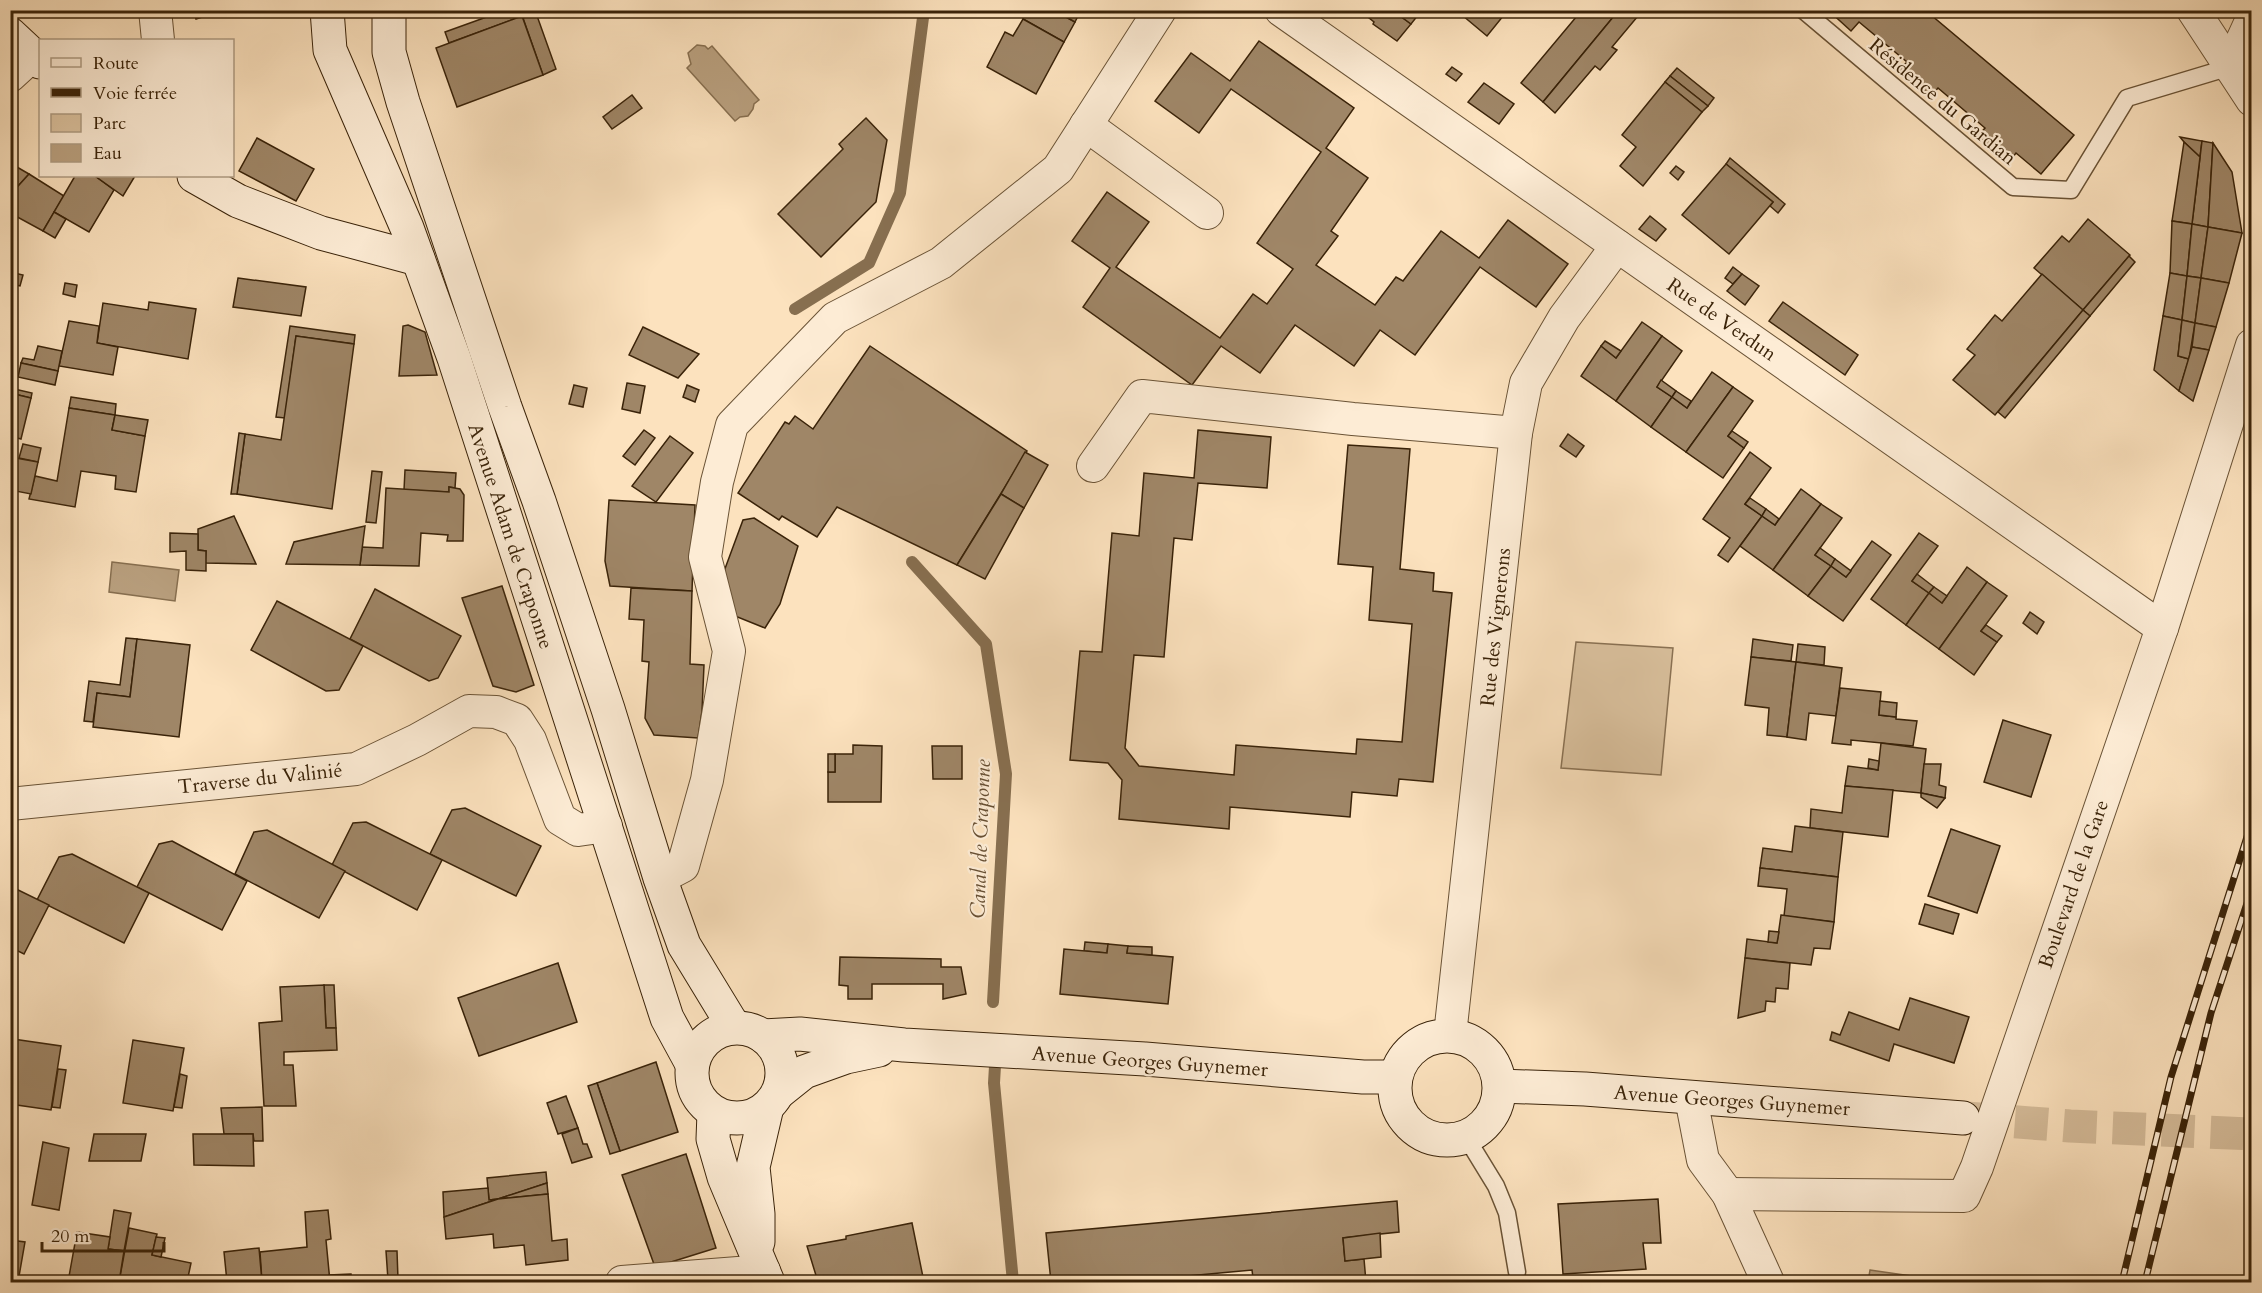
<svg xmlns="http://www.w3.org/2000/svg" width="2262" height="1293" viewBox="0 0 2262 1293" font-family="Cardo,serif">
<rect width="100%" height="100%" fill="#fce2be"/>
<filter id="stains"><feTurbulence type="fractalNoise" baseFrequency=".00333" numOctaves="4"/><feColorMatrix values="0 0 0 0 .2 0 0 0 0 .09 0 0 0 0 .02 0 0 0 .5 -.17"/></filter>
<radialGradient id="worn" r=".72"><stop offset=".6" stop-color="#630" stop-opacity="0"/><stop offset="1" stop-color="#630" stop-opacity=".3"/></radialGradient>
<polygon fill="#dbc29f" stroke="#8a7254" stroke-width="1.5" points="1576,642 1673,648 1661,775 1561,768"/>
<g fill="#baa180" stroke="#876f50" stroke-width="1.5">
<polygon points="697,45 705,46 708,49 712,46 759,100 754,104 753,109 748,116 740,117 735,121 687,68 691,64 688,53"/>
<polygon points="112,562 179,570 175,601 109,592"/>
<polygon points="1870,1270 1918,1277 1923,1282 1868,1282"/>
</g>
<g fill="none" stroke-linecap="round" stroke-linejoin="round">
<g stroke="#876f50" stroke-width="12">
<polyline points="795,309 869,263 900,193 924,10"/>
<polyline points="912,562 986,644 1006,774 993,1002"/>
<polyline points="995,1066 994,1083 1013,1282"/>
</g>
</g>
<g fill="#9f8667" stroke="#3a2309" stroke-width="1.5">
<polygon points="193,10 224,10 196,19"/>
<polygon points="506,10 520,10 522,16 449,43 445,32"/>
<polygon points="1027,10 1053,10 1075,22 1064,42 1023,19"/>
<polygon points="1061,10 1081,10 1075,22 1059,13"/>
<polygon points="1359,10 1392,10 1411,24 1397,41 1373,24 1374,22"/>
<polygon points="1392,10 1422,10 1411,24"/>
<polygon points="1456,10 1508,10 1487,36"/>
<polygon points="1582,10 1619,10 1543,102 1521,83"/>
<polygon points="1619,10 1643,10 1612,47 1617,50 1600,70 1595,66 1555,113 1543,102"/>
<polygon points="1828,10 1925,10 2074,135 2041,174 2016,153 2009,162 1978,136 1985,128 1938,88 1931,96 1899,70 1907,62 1859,22 1851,31"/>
<polygon points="536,13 556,69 543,75 523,18"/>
<polygon points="522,16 543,75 457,107 436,48"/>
<polygon points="1023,19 1064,42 1036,94 987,67 1005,32 1013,36"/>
<polygon points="1259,41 1354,108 1326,148 1368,178 1331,231 1338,236 1316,265 1375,305 1396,277 1403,281 1441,231 1479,258 1508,220 1568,264 1536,307 1480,267 1415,355 1380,330 1354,366 1295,325 1260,373 1221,346 1192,385 1083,307 1110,268 1072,241 1107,192 1149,222 1116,267 1220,338 1253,294 1267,304 1293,269 1257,243 1321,152 1231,89 1199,133 1155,101 1191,53 1230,81"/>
<polygon points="1452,67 1462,74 1456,81 1446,74"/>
<polygon points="1677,68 1714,98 1708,106 1670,76"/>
<polygon points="1670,76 1708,106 1702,112 1665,82"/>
<polygon points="1665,82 1702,112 1643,186 1620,166 1636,147 1622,135"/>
<polygon points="1484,83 1514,104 1499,124 1468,102"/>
<polygon points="632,95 642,108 612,129 603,117"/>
<polygon points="866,118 887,140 876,202 821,257 778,214 843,149 839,144"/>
<polygon points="2180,137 2202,141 2200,157 2184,142"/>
<polygon points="257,138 314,169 296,201 239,171"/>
<polygon points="2202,141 2213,143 2208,227 2192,224"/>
<polygon points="2184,142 2200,157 2192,224 2172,221"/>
<polygon points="2213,143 2232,172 2242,233 2208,227"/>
<polygon points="1730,158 1785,204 1778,213 1770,206 1773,202 1726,164"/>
<polygon points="10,163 29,174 10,195"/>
<polygon points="1726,164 1773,202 1729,254 1682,215"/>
<polygon points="1676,166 1684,172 1678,180 1670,173"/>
<polygon points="29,174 64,196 43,231 10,213 10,195"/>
<polygon points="75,176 95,176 114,190 89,232 54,212"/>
<polygon points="95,176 135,176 123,196"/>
<polygon points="54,212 66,219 55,238 43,231"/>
<polygon points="1650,216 1666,229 1656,241 1639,229"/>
<polygon points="2088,219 2130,255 2083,310 2034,268 2062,236 2069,242"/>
<polygon points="2172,221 2192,224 2187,276 2170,273"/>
<polygon points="2192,224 2208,227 2201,278 2187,276"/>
<polygon points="2208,227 2242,233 2229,283 2201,278"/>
<polygon points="2129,256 2135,262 2090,316 2083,310"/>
<polygon points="1733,267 1742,274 1733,284 1725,278"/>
<polygon points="10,272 23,275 20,286 10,284"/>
<polygon points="2170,273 2187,276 2182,320 2163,316"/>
<polygon points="1742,274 1759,286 1745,305 1727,291"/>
<polygon points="2042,274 2083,310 1995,415 1953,380 1975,355 1967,349 1995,315 2002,321"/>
<polygon points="2187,276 2201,278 2195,323 2182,320"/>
<polygon points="238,278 306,287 301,316 233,307"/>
<polygon points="2201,278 2229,283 2216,327 2195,323"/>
<polygon points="65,283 77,285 75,297 63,294"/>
<polygon points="149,302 196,309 188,359 97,343 103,303 148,310"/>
<polygon points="1783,302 1858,355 1845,375 1769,321"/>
<polygon points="2083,310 2090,316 2005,418 1998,412"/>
<polygon points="2163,316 2182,320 2178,356 2189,359 2179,391 2154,370"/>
<polygon points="2182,320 2195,323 2189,359 2178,356"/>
<polygon points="69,321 99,326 97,343 118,347 113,375 59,366"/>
<polygon points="1642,322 1662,336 1616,401 1581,376 1601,346 1616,358"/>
<polygon points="2195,323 2216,327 2209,350 2192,347"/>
<polygon points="408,325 425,332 437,375 399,376 403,326"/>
<polygon points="290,326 355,335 354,344 296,336 285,418 276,417"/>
<polygon points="643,327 699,354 678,378 629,355"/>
<polygon points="296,336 354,344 332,509 237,494 245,434 281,440"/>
<polygon points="1662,336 1682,351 1657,387 1672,397 1651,427 1616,401"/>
<polygon points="1605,341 1621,351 1616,358 1601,346"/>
<polygon points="38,346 62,351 58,371 21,363 23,358 34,360"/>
<polygon points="870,346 1027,451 957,565 837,507 817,537 782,516 779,520 738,493 785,422 789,424 795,416 813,429"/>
<polygon points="2192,347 2209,350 2193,401 2179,391"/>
<polygon points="21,363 58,371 55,385 18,377"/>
<polygon points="1712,372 1733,387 1686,452 1651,427 1672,397 1687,408"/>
<polygon points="1661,380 1676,391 1672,397 1657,387"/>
<polygon points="627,383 645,386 640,413 622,409"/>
<polygon points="574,385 587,388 583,407 569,404"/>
<polygon points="687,385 699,390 695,402 683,397"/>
<polygon points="1733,387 1753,401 1728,436 1744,448 1723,478 1686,452"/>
<polygon points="10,388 32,393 31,398 10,393"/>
<polygon points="1676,391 1691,401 1687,408 1672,397"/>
<polygon points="10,393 31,398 21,439 10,436"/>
<polygon points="71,397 116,404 115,415 69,408"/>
<polygon points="69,408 115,415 112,430 145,436 136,492 115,489 116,476 81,471 75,507 29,499 35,476 57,481"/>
<polygon points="115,415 148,420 145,436 112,430"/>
<polygon points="644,430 655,438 635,465 623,456"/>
<polygon points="1198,430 1271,437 1267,488 1198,483 1192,540 1174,538 1164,657 1134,655 1125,748 1139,766 1234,775 1236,745 1356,754 1357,739 1402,742 1412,624 1369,620 1373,567 1338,564 1348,445 1410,449 1400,569 1434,573 1433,591 1452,593 1433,782 1399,779 1397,796 1352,792 1350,817 1230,807 1229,829 1119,819 1122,780 1108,763 1070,760 1080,651 1102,652 1112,533 1139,536 1144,473 1194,478"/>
<polygon points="1732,431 1748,442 1744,448 1728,436"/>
<polygon points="239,433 245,434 237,494 231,494"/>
<polygon points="1568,434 1584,446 1576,457 1560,446"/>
<polygon points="670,436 693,453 656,502 632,486"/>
<polygon points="23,444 41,448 38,462 19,458"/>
<polygon points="1025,452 1048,465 1024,508 1001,494"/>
<polygon points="1750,452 1771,468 1745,504 1762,516 1728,562 1718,555 1730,538 1703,519"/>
<polygon points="10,457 38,462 31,494 10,490"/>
<polygon points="405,470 456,473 455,488 449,487 449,492 404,490"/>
<polygon points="372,471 382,472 376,523 366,522"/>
<polygon points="449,487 460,489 464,495 463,541 447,541 448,535 421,533 419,566 360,565 362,547 383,548 386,488 449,492"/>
<polygon points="1801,489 1821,504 1773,570 1740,546 1762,516 1775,525"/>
<polygon points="1001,494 1024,508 985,579 957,565"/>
<polygon points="1750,498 1766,509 1762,516 1745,504"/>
<polygon points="609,500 695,505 692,591 610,586 605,561"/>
<polygon points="1821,504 1842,518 1815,555 1831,566 1808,596 1773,570"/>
<polygon points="1766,509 1779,519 1775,525 1762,516"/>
<polygon points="234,516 256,564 205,563 206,551 198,550 198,529"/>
<polygon points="754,518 798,546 780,604 765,628 730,614 723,574 743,520"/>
<polygon points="365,526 360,565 286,564 294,542"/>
<polygon points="170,533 198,534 198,550 206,551 206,571 186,570 186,551 170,552"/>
<polygon points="1919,533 1938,546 1912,581 1929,593 1906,625 1871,599"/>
<polygon points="1872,541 1891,555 1843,621 1808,596 1831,566 1846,577"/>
<polygon points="1820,548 1835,559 1831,566 1815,555"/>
<polygon points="1835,559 1851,571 1846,577 1831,566"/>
<polygon points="1967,567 1987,582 1939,649 1906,625 1929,593 1942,603"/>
<polygon points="1917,574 1934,587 1929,593 1912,581"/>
<polygon points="1987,582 2007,596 1981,631 1997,642 1974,675 1939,649"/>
<polygon points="502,586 534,685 516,692 493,686 462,598"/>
<polygon points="1934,587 1947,596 1942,603 1929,593"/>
<polygon points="631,588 692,591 690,664 704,665 702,711 698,738 654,735 645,718 649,662 642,661 644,620 629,619"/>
<polygon points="375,589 461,636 438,678 429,681 350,639"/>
<polygon points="277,601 363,646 339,690 326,691 251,650"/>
<polygon points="2030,612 2044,622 2037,634 2023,623"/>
<polygon points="1986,625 2002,636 1997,642 1981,631"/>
<polygon points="126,638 137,639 130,697 97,693 93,722 84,721 89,681 120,685"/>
<polygon points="137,639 190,645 179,737 93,727 97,693 130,697"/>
<polygon points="1753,639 1793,645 1791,661 1751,657"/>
<polygon points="1798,644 1825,647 1824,665 1796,662"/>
<polygon points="1751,657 1796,662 1787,737 1767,735 1769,708 1745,705"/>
<polygon points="1796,662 1842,668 1836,716 1809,713 1806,740 1787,737"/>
<polygon points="1840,688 1881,692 1879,715 1896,717 1896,719 1917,721 1913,746 1851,740 1851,745 1832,743"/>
<polygon points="1880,701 1897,703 1896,717 1879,715"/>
<polygon points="2003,720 2051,735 2031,797 1984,782"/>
<polygon points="1881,743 1926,749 1921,793 1845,786 1848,766 1878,770"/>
<polygon points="853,745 882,746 881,802 828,802 828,772 835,772 835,754 853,754"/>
<polygon points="932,746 962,746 962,779 933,779"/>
<rect x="828" y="754" width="7" height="18"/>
<polygon points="1869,759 1879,761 1878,770 1868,768"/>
<polygon points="1924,764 1941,764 1939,785 1946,787 1945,798 1921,793"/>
<polygon points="1845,786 1893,790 1888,837 1810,828 1811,809 1842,813"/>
<polygon points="1921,793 1945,798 1937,808 1921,797"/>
<polygon points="465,808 541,846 516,896 430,854 452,810"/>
<polygon points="366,822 442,860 417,910 332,865 353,823"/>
<polygon points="1795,826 1843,832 1838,877 1760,868 1763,848 1792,852"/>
<polygon points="1951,829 2000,846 1977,913 1928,896"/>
<polygon points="267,830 345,871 319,918 235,874 254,832"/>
<polygon points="172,841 247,881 222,930 137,887 159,844"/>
<polygon points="72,854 149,893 124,943 37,900 59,857"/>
<polygon points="1760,868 1838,877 1834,922 1784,916 1787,889 1758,886"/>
<polygon points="10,886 49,905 24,954 10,947"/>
<polygon points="1925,904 1959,914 1953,934 1919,924"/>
<polygon points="1781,915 1834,922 1830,949 1814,948 1811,965 1745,958 1747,939 1777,943"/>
<polygon points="1769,931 1779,932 1777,943 1768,942"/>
<polygon points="1085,942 1108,944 1107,953 1084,951"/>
<polygon points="1108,944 1128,946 1127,953 1173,957 1168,1004 1060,994 1064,949 1107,953"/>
<polygon points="1128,946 1152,947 1152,955 1127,953"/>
<polygon points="840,957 941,959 941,967 961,967 966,994 943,999 943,984 872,984 872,999 848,999 848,986 839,985"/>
<polygon points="1745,958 1790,963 1788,989 1776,988 1775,1002 1766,1001 1765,1011 1738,1018"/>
<polygon points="558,963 577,1022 479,1056 458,998"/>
<polygon points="324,985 334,985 336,1028 326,1028"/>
<polygon points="324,985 326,1028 336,1028 337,1050 284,1052 284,1065 293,1065 296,1106 264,1106 259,1023 282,1021 280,987"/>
<polygon points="1910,998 1969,1017 1954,1063 1894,1044 1889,1061 1830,1040 1832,1032 1840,1035 1849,1012 1899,1030"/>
<polygon points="13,1039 61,1046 51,1110 10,1104 10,1052"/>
<polygon points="133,1040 184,1048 173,1111 123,1103"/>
<polygon points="656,1062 678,1132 620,1151 597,1083"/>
<polygon points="58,1069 66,1070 60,1108 52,1107"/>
<polygon points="180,1074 187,1076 182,1108 174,1107"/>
<polygon points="597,1083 620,1151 610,1154 588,1086"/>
<polygon points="566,1096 578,1128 558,1134 547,1103"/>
<polygon points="262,1107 263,1141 254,1141 253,1134 224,1134 221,1108"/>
<polygon points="578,1128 583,1144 587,1144 592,1157 572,1163 562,1134"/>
<polygon points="94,1134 146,1134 141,1161 89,1161"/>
<polygon points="193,1134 253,1134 254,1166 194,1165"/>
<polygon points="43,1142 69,1148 59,1210 32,1205"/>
<polygon points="686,1154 716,1248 655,1267 622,1175"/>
<polygon points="546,1172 547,1183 498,1199 489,1200 487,1178"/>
<polygon points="547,1183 548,1194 498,1199"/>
<polygon points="488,1188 489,1200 498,1199 444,1217 443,1192"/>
<polygon points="548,1194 552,1241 567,1239 568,1260 526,1265 524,1245 494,1248 493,1234 446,1239 444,1217 498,1199"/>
<polygon points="1658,1199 1661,1243 1643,1243 1646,1269 1563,1274 1558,1204"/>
<polygon points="1397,1201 1399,1232 1343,1238 1345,1261 1364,1259 1366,1282 1272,1282 1271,1277 1253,1278 1252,1270 1123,1282 1051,1282 1046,1233"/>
<polygon points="114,1210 131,1213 124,1251 108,1249"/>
<polygon points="328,1210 331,1239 326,1240 330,1282 262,1282 260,1252 307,1247 305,1212"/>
<polygon points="912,1223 924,1282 818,1282 807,1246 846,1239 846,1236"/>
<polygon points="129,1228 157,1234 152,1255 191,1263 187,1282 119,1282"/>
<polygon points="77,1232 110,1237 108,1249 124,1251 119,1282 68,1282"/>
<polygon points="1380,1233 1381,1257 1345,1261 1343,1238"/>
<polygon points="156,1237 165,1238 161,1257 152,1255"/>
<polygon points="10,1240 25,1242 18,1282 10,1282"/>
<polygon points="259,1248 262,1282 227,1282 224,1252"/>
<polygon points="386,1251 397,1251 398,1279 388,1280"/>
<polygon points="351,1274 352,1282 330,1282 329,1275"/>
</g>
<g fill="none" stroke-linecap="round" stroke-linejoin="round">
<polyline stroke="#d5bc9a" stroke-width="33" stroke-dasharray="33 16" stroke-linecap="butt" points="1966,1118 2070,1126 2252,1134"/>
<defs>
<g id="lane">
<polyline points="1803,10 2013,187 2071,190 2127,98 2230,67"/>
<polyline points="1466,1137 1496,1186 1507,1213 1517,1272"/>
</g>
<g id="street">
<polyline points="155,10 158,40"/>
<polyline points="1281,10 2162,628"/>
<polyline points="2193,10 2252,100"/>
<polyline points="2230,67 2252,19"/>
<polyline points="10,76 33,55"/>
<polyline points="1086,125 1207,213"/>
<polyline points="1093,466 1142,396 1353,419 1516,433"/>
<polyline points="10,804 356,769 417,740 469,711 496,712 517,720 530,740 560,819 578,830 606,826"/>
<polyline points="660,878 683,866 707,780 729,651 705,557 717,482 732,425 835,318 941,263 1058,169 1160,10"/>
<polyline points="1450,1035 1516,433 1526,383 1564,318 1617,246"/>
<polyline points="1691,1098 1703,1160 1728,1194 1768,1282"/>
<polyline points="1728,1194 1964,1196 1977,1167 2163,625 2252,345"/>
<polyline points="622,1282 764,1271"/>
</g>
<g id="secondary">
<polyline points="327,10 330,50 407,228 454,358 667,1018 692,1064"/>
<polyline points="389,10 389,52 403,102 505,407 539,501 608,709 660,878 684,945 734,1027"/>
<polyline points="10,34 40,62"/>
<polyline points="194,176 238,201 321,233 418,259"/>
<circle cx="737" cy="1073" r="45"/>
<circle cx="1447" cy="1088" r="52"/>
<polyline points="763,1036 800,1034 904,1045 1145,1059 1363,1077 1395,1077"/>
<polyline points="1500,1086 1585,1089 1963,1118"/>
<polyline points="779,1092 804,1072 846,1057 879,1050"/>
<polyline points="714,1113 713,1139 724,1177 768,1282"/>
<polyline points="758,1242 758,1214 753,1167 767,1107"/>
</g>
</defs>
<use href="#lane" stroke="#6a5336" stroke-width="19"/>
<use href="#street" stroke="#6a5336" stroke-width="34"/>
<use href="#secondary" stroke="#3a2309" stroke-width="35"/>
<use href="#lane" stroke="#fdecd5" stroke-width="16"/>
<use href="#street" stroke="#fdecd5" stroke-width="32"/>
<use href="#secondary" stroke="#fdecd5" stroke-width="33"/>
<defs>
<g id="rail">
<polyline points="2122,1282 2171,1077 2252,821"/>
<polyline points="2145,1282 2211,1013 2252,888"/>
</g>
</defs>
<use href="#rail" stroke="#3a2309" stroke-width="7"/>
<use href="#rail" stroke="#fdecd5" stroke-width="4.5" stroke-dasharray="14" stroke-linecap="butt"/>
</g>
<g text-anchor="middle" stroke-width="4.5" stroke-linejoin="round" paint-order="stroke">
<g font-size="20" fill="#3a2309" stroke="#fdecd5">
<text transform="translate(1943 101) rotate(40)" y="7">Résidence du Gardian</text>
<text transform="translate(1722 319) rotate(35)" y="7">Rue de Verdun</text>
<text transform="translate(511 536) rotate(72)" y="7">Avenue Adam de Craponne</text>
<text transform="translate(1495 627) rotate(-84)" y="7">Rue des Vignerons</text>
<text transform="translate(260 778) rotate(-6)" y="7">Traverse du Valinié</text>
<text transform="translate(2073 884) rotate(-71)" y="7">Boulevard de la Gare</text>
<text transform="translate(1150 1061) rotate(4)" y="7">Avenue Georges Guynemer</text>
<text transform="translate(1732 1100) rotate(4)" y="7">Avenue Georges Guynemer</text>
</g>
<g font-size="21" font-style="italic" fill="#674f33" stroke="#fdecd5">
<text transform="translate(980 839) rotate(-88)" y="7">Canal de Craponne</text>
</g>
</g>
<rect width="2262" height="1293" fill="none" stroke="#fce2be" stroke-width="36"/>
<rect x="12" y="12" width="2238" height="1269" fill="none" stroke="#3a2309" stroke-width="3"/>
<rect x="18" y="18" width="2226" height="1257" fill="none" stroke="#3a2309" stroke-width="1.5"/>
<rect x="39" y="39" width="195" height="138" fill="#fdecd5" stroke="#af9c83" stroke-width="1.5"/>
<rect x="51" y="58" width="30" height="9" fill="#fdecd5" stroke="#af9c83" stroke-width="1.5"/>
<text x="93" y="69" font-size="18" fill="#3a2309">Route</text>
<rect x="51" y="88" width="30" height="9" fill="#3a2309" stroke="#af9c83" stroke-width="1.5"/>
<text x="93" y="99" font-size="18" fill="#3a2309">Voie ferrée</text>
<rect x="51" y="114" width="30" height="18" fill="#dbc29f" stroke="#af9c83" stroke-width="1.5"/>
<text x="93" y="129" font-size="18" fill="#3a2309">Parc</text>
<rect x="51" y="144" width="30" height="18" fill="#baa180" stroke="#af9c83" stroke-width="1.5"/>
<text x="93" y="159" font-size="18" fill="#3a2309">Eau</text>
<path d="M42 1242v9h122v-9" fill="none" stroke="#3a2309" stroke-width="3"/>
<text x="51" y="1242" font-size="18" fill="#3a2309" stroke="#fdecd5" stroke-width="4.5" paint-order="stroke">20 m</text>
<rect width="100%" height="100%" filter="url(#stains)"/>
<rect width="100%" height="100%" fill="url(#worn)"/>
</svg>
